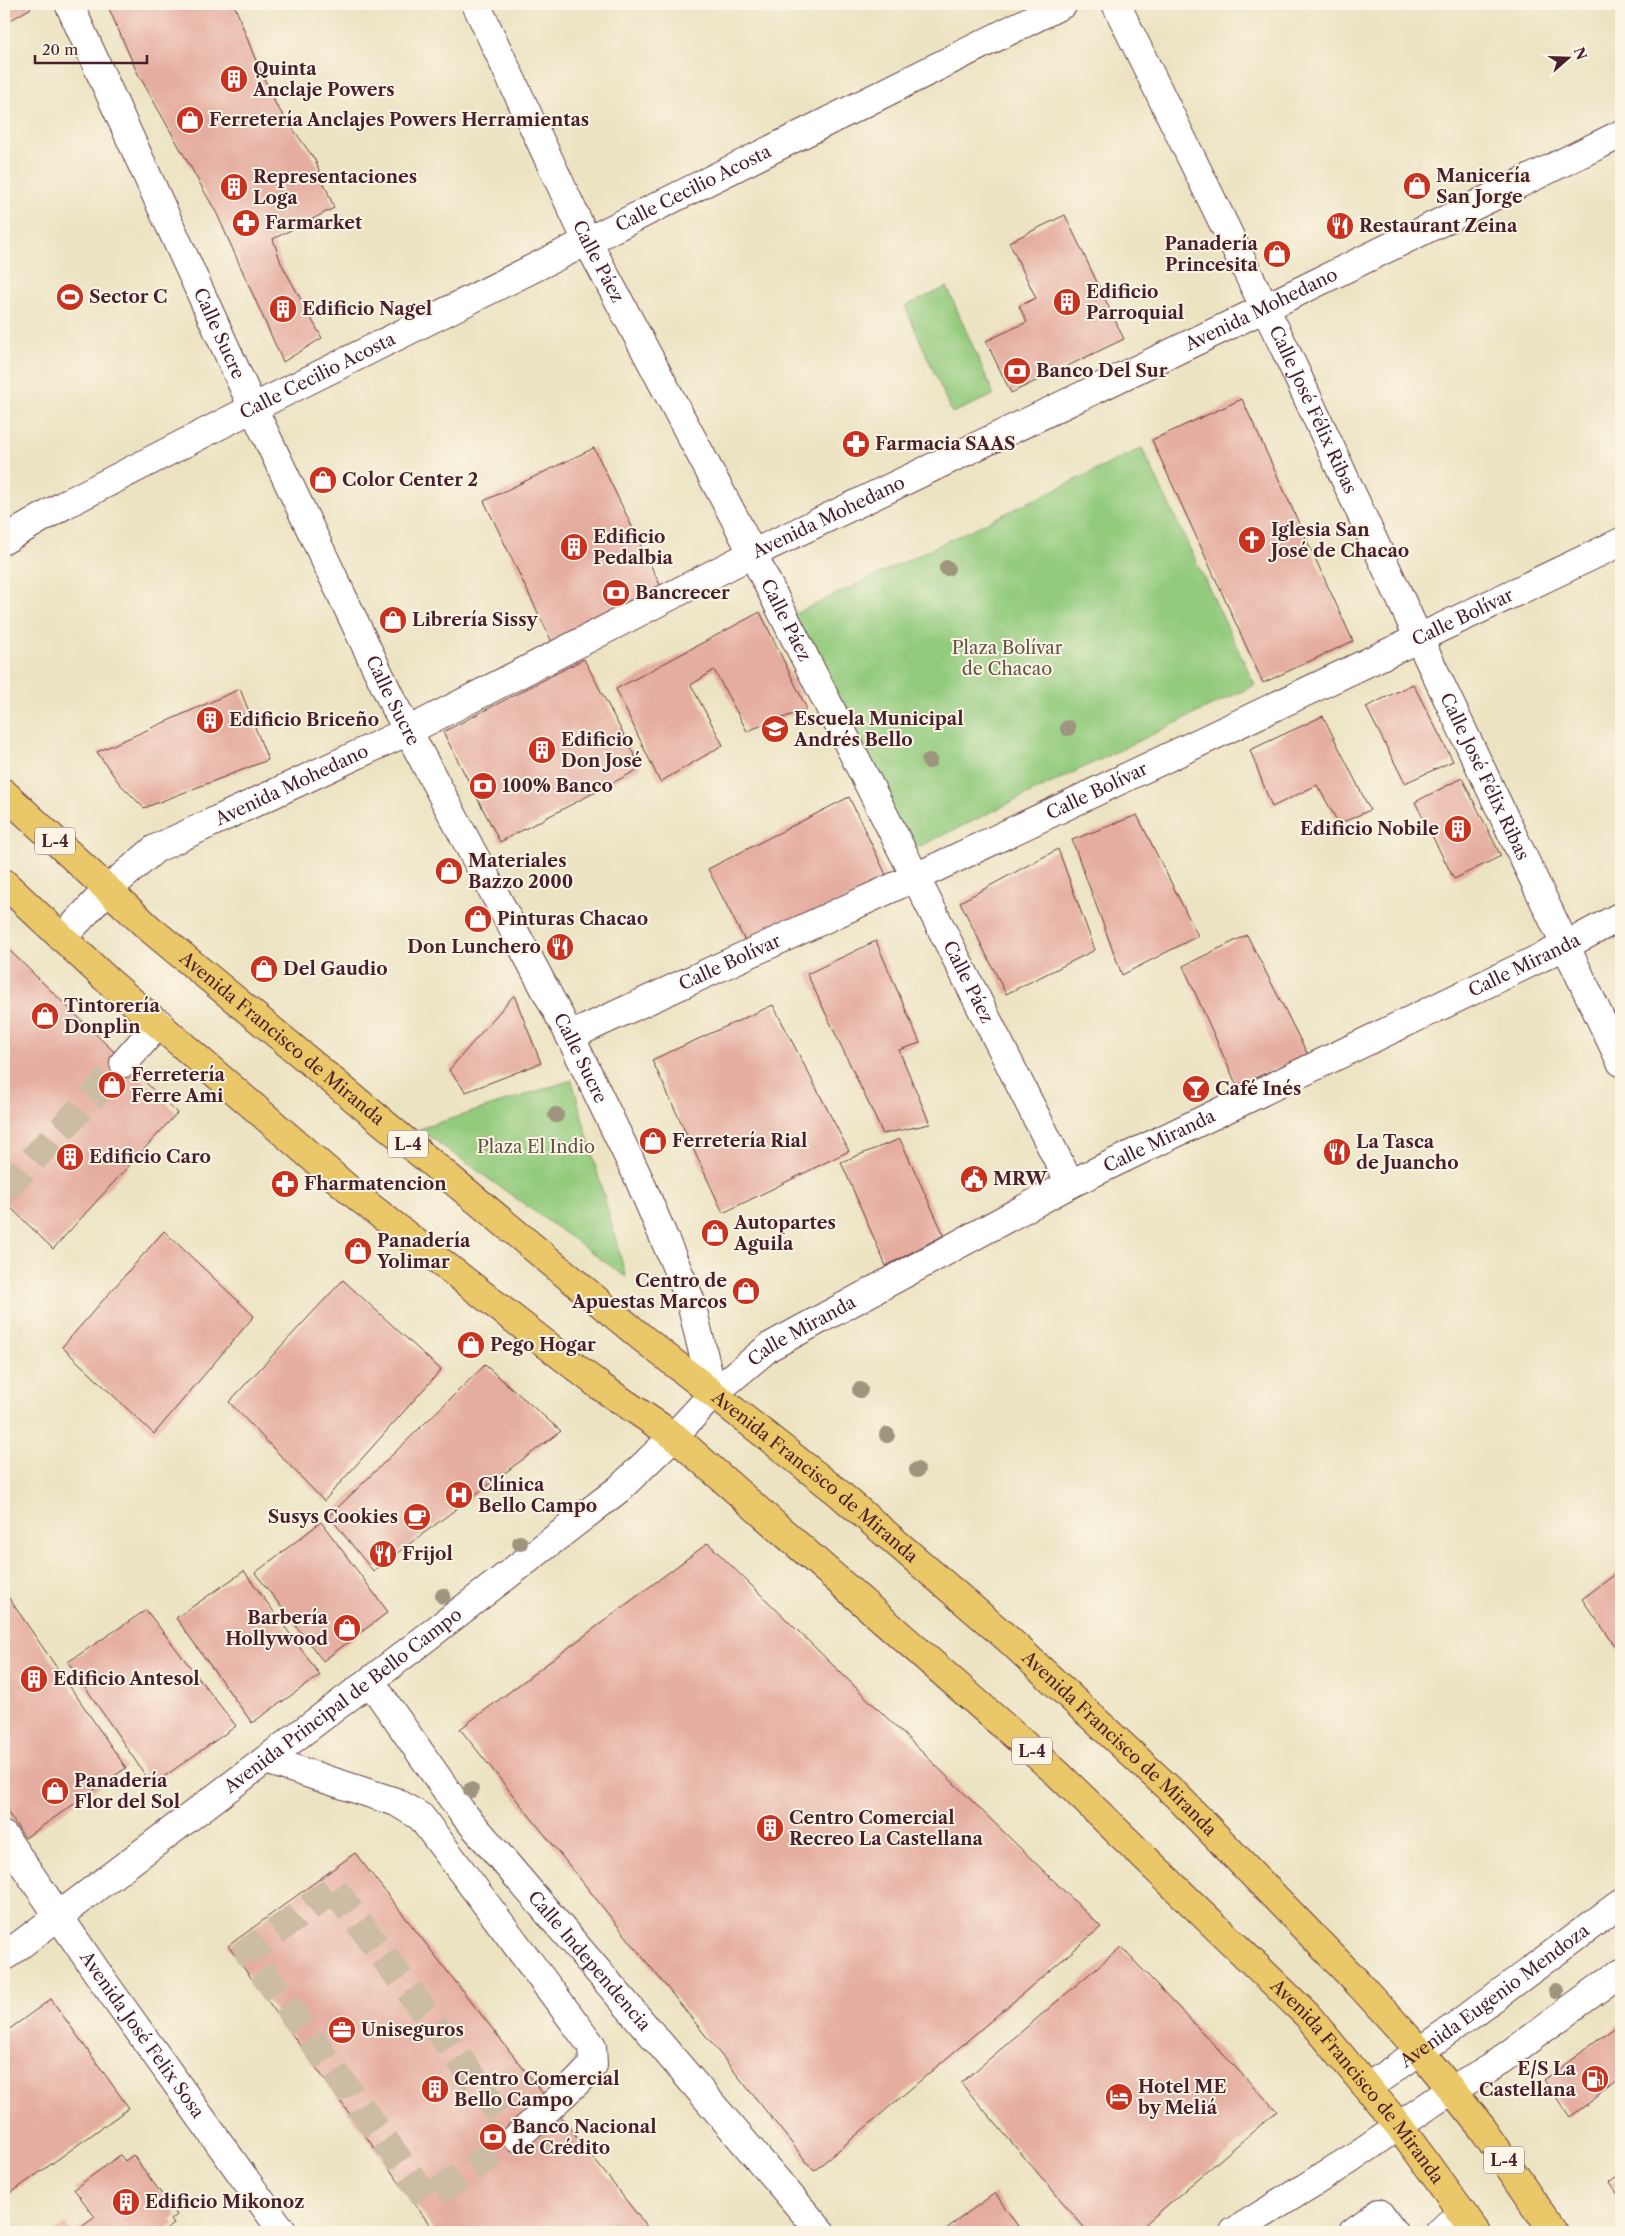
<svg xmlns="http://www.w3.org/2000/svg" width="1625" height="2236" viewBox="0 0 1625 2236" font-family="'Libre Caslon Text',serif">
<rect width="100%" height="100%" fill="#fcf5e5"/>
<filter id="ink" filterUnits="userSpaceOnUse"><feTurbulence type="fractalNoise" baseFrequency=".02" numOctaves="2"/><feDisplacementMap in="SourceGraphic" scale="10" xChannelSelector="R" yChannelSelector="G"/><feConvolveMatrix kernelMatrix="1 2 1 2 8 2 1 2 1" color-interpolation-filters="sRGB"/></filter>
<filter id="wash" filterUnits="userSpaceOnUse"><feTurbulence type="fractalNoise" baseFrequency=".0096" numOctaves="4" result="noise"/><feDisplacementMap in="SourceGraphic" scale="20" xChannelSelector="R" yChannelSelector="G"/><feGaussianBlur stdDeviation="1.12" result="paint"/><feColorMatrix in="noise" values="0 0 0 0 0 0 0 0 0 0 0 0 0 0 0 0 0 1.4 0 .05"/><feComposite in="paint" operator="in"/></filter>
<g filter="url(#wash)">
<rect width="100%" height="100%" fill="#ece3c2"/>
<g fill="#93cb7d" stroke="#6e7554">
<polygon points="947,287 994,395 952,413 905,306"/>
<polygon points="1142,448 1255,685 906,853 793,615"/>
<polygon points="572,1080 626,1277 419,1129"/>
</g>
<g id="blocks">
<g fill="#e5ada0">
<polygon points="4,4 28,4 31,8 4,24"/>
<polygon points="107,4 234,4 254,56 276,105 315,160 334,208 273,239 281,263 322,338 283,362 217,214 136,70"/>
<polygon points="1065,215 1124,339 1011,393 986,341 1027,322 1019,306 1036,298 1009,242"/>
<polygon points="1242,399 1353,641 1263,683 1152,440"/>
<polygon points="594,448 664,593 554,646 484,501"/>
<polygon points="760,612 807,709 747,731 714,670 691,685 723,745 660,782 616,689"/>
<polygon points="584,659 641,768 500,842 443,732"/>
<polygon points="1413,684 1453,761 1405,783 1366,707"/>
<polygon points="240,689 268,760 144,808 119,783 97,752"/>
<polygon points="1323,716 1370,810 1339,824 1317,785 1272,807 1250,750"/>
<polygon points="1462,778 1501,856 1454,879 1415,802"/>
<polygon points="849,797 889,881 746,943 708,869"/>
<polygon points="1137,815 1198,936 1122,975 1072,840"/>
<polygon points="1058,849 1095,950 1006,994 960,902"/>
<polygon points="1247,935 1308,1055 1237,1086 1183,966"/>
<polygon points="876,941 920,1043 899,1050 930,1124 883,1134 807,974"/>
<polygon points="4,945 177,1113 53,1249 4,1201"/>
<polygon points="514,995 541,1063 466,1092 449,1070"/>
<polygon points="773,1005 849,1151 723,1213 652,1060"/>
<polygon points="900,1139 944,1235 886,1266 841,1162"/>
<polygon points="164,1231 254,1316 154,1434 62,1347"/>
<polygon points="343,1280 441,1370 324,1501 229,1402"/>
<polygon points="485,1365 561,1431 373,1571 329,1516"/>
<polygon points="321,1522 388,1612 323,1661 255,1573"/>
<polygon points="708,1543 1101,1927 814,2171 460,1729"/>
<polygon points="1621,1570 1621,1654 1582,1599"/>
<polygon points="244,1571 320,1675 252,1723 176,1618"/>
<polygon points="4,1591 126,1768 25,1838 4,1807"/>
<polygon points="146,1610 236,1726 152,1785 68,1662"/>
<polygon points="355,1853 651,2232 435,2232 228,1946"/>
<polygon points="1121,1947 1277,2111 1136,2232 1088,2232 961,2083"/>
<polygon points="51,1999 129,2108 4,2198 4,2033"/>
<polygon points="1621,2023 1621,2079 1570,2117 1544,2080"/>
<polygon points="120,2155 125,2161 133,2155 177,2215 171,2220 174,2224 163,2232 75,2232 95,2217 74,2189"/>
<polygon points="1621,2174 1621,2198 1610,2182"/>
<polygon points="995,2193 1022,2232 948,2232 946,2229"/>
<polygon points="65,2224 72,2232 54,2232"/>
</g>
</g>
</g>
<g filter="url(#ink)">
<use href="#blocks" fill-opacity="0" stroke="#623c42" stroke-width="1"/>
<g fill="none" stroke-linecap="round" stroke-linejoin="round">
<g stroke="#ccbca4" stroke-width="28" stroke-dasharray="28 14" stroke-linecap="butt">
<polyline points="4,1190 124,1063"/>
<polygon points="334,1889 517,2137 427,2199 248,1952"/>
</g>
<defs>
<g id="minor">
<path id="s1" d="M69 4 253 408 392 701 570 1036 638 1177 690 1299 713 1394"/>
<path id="s2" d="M476 4 587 241 735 519 1070 1184"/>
<path id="s3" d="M1116 4 1285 349 1419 639 1621 1062"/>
<path id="s4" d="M4 540 64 505 253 408 1063 4"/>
<path id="s5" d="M62 938 107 890 155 849 408 731 752 554 1265 308 1621 134"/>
<path id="s6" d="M570 1036 931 870 1621 542"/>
<polyline points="124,1063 159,1023"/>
<path id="s7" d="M370 1681 461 1811 821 2232"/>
<polyline points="266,1760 396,1802 421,1817 592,2046 593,2065 577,2082 517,2137"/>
<path id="s8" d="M4 1836 101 1978 283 2232"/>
<path id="s9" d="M4 1957 370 1681 619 1489 674 1436 713 1394 769 1347 1070 1184 1565 946 1621 916"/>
<path id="s10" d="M1368 2087 1460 2023 1621 1903"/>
<polyline points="1234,2232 1351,2159 1451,2090 1490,2068 1621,1972"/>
<polyline points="1353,2232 1379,2213 1393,2232"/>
<polyline points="1440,2232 1461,2212"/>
</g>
<g id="major">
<path id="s11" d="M4 793 149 928 641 1337 835 1490 1008 1639 1177 1796 1359 1984 1420 2051 1483 2129 1554 2232"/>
<path id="s12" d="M4 883 105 978 359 1198 601 1387 674 1436 1057 1773 1308 2016 1399 2126 1476 2232"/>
</g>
</defs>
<use href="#minor" stroke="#623c42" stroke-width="30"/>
<use href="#major" stroke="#623c42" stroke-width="30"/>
<use href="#minor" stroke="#fff" stroke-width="28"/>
<use href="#major" stroke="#eac769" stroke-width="28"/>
</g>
<g fill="#9f947d">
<circle cx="947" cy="568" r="8"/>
<circle cx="1068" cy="728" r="8"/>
<circle cx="929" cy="761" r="8"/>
<circle cx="556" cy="1115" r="8"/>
<circle cx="860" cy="1390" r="8"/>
<circle cx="887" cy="1435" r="8"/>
<circle cx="917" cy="1470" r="8"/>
<circle cx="520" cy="1543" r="8"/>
<circle cx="443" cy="1596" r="8"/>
<circle cx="471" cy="1790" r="8"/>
<circle cx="1556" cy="1991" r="8"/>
</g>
</g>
<defs>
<symbol id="building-disc" viewBox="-11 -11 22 22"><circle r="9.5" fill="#c8321e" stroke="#fcf5e5"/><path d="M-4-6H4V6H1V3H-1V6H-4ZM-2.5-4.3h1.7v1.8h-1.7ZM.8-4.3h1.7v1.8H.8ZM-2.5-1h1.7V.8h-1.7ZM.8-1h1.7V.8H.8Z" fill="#fff"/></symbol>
<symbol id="shop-disc" viewBox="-11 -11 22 22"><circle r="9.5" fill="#c8321e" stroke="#fcf5e5"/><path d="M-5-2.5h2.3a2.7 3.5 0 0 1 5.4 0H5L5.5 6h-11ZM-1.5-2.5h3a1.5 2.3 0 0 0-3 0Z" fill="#fff"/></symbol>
<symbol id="pharmacy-disc" viewBox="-11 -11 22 22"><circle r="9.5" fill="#c8321e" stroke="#fcf5e5"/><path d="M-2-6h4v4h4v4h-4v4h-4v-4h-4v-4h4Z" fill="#fff"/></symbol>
<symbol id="restaurant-disc" viewBox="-11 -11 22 22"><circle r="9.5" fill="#c8321e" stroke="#fcf5e5"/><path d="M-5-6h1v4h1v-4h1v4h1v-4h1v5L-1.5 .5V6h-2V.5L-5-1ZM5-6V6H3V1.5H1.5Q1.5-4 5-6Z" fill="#fff"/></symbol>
<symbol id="stadium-disc" viewBox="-11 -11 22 22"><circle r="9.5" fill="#c8321e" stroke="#fcf5e5"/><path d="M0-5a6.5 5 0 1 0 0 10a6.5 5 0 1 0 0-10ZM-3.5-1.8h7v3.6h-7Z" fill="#fff"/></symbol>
<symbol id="bank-disc" viewBox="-11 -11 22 22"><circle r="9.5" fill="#c8321e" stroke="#fcf5e5"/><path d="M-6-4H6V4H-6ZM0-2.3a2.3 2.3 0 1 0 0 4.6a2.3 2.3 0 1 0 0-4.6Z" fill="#fff"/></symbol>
<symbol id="church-disc" viewBox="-11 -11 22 22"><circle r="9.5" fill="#c8321e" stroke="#fcf5e5"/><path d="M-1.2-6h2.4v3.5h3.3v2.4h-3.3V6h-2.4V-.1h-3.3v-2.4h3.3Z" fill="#fff"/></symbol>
<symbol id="school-disc" viewBox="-11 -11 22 22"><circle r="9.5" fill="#c8321e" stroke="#fcf5e5"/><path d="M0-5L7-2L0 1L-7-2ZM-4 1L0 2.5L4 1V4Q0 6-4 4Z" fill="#fff"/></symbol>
<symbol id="bar-disc" viewBox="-11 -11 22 22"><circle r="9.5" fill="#c8321e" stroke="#fcf5e5"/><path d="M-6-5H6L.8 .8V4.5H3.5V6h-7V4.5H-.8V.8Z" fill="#fff"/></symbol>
<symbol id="civic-disc" viewBox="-11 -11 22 22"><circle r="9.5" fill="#c8321e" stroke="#fcf5e5"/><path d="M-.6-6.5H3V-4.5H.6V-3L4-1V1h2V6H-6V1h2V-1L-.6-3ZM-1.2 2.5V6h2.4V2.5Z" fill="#fff"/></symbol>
<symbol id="hospital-disc" viewBox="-11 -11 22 22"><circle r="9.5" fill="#c8321e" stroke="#fcf5e5"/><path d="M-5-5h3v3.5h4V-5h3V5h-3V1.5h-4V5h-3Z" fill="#fff"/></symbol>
<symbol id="cafe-disc" viewBox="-11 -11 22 22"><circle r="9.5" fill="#c8321e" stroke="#fcf5e5"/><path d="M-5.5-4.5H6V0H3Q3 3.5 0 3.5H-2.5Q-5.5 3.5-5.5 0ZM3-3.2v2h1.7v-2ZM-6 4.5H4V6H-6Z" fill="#fff"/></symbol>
<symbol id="office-disc" viewBox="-11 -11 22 22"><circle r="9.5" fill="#c8321e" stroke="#fcf5e5"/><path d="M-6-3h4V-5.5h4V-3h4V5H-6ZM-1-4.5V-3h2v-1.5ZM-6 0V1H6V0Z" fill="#fff"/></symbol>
<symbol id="fuel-disc" viewBox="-11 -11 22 22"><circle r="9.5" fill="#c8321e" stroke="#fcf5e5"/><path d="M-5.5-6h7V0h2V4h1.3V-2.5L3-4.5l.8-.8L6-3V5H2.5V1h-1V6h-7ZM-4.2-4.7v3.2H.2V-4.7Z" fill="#fff"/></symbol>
<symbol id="hotel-disc" viewBox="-11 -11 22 22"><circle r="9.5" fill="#c8321e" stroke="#fcf5e5"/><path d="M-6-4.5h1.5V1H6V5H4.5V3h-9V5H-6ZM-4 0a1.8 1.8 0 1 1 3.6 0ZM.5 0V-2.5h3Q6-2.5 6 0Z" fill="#fff"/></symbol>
</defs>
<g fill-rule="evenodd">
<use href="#building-disc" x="218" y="63" width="32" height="32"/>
<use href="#shop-disc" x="174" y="104" width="32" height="32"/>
<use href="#shop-disc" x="1401" y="170" width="32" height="32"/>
<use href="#building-disc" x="218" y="171" width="32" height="32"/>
<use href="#pharmacy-disc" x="230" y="207" width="32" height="32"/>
<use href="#restaurant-disc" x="1324" y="210" width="32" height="32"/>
<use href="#shop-disc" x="1261" y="238" width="32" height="32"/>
<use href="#stadium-disc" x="54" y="281" width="32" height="32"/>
<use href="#building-disc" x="1051" y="286" width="32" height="32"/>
<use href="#building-disc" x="267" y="293" width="32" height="32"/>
<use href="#bank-disc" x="1001" y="355" width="32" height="32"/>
<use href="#pharmacy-disc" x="840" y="428" width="32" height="32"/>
<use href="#shop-disc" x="307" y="464" width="32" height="32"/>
<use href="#church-disc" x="1236" y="524" width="32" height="32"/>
<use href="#building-disc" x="558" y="531" width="32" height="32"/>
<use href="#bank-disc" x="600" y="577" width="32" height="32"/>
<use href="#shop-disc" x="377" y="604" width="32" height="32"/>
<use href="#building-disc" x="194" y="704" width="32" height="32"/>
<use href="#school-disc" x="759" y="713" width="32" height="32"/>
<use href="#building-disc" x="526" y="734" width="32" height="32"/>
<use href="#bank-disc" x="467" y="770" width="32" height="32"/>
<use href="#building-disc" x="1442" y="813" width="32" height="32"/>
<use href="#shop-disc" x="433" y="855" width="32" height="32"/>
<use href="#shop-disc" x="462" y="903" width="32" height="32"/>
<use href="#restaurant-disc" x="544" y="931" width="32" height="32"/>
<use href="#shop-disc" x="248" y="953" width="32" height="32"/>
<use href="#shop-disc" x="29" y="1000" width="32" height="32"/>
<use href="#shop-disc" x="96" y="1069" width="32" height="32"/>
<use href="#bar-disc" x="1180" y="1073" width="32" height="32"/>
<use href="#shop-disc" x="637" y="1125" width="32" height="32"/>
<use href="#restaurant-disc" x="1321" y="1136" width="32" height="32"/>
<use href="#building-disc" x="54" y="1141" width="32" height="32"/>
<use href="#civic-disc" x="958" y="1163" width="32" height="32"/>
<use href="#pharmacy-disc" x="269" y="1168" width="32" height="32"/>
<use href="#shop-disc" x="699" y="1217" width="32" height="32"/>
<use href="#shop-disc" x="342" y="1235" width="32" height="32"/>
<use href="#shop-disc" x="730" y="1275" width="32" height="32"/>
<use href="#shop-disc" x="455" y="1329" width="32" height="32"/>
<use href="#hospital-disc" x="443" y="1479" width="32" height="32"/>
<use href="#cafe-disc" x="401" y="1501" width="32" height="32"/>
<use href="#restaurant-disc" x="367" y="1538" width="32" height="32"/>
<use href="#shop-disc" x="331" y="1612" width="32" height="32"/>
<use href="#building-disc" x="18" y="1663" width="32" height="32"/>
<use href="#shop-disc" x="39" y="1775" width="32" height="32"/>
<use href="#building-disc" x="754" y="1812" width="32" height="32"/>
<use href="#office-disc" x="326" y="2014" width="32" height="32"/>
<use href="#fuel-disc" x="1579" y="2063" width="32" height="32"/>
<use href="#building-disc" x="419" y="2073" width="32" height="32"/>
<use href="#hotel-disc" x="1103" y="2081" width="32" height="32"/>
<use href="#bank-disc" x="477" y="2121" width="32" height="32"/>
<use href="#building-disc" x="110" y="2186" width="32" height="32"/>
</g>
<g text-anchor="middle" stroke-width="4" stroke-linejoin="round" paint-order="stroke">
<g fill="#fcf5e5" stroke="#7f5f63" stroke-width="1">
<rect x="35" y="827.5" width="40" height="27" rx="4"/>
<rect x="388" y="1130.5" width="40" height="27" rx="4"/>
<rect x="1012" y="1737.5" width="40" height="27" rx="4"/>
<rect x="1484" y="2146.5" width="40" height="27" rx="4"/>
</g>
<g font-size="16" font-weight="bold" fill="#4a1f2b">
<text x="55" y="847">L-4</text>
<text x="408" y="1150">L-4</text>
<text x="1032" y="1757">L-4</text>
<text x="1504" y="2166">L-4</text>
</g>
<g font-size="18" font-weight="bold" fill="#4a1f2b" stroke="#fcf5e5" text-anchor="start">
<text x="253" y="75">Quinta<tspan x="253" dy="21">Anclaje Powers</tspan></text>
<text x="209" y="126">Ferretería Anclajes Powers Herramientas</text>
<text x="1436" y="182">Manicería<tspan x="1436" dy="21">San Jorge</tspan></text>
<text x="253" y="183">Representaciones<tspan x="253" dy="21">Loga</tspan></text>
<text x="265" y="229">Farmarket</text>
<text x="1359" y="232">Restaurant Zeina</text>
<text x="1258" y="250" text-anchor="end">Panadería<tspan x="1258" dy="21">Princesita</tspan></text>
<text x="1086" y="298">Edificio<tspan x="1086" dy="21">Parroquial</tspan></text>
<text x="89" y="303">Sector C</text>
<text x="302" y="315">Edificio Nagel</text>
<text x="1036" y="377">Banco Del Sur</text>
<text x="875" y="450">Farmacia SAAS</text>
<text x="342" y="486">Color Center 2</text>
<text x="1271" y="536">Iglesia San<tspan x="1271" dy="21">José de Chacao</tspan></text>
<text x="593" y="543">Edificio<tspan x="593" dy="21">Pedalbia</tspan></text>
<text x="635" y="599">Bancrecer</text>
<text x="412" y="626">Librería Sissy</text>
<text x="794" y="725">Escuela Municipal<tspan x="794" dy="21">Andrés Bello</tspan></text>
<text x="229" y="726">Edificio Briceño</text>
<text x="561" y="746">Edificio<tspan x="561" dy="21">Don José</tspan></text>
<text x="502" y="792">100% Banco</text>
<text x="1439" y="835" text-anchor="end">Edificio Nobile</text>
<text x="468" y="867">Materiales<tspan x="468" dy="21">Bazzo 2000</tspan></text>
<text x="497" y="925">Pinturas Chacao</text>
<text x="541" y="953" text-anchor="end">Don Lunchero</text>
<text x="283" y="975">Del Gaudio</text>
<text x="64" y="1012">Tintorería<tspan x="64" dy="21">Donplin</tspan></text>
<text x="131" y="1081">Ferretería<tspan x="131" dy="21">Ferre Ami</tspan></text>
<text x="1215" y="1095">Café Inés</text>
<text x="672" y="1147">Ferretería Rial</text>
<text x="1356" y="1148">La Tasca<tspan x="1356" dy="21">de Juancho</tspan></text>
<text x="89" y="1163">Edificio Caro</text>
<text x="993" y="1185">MRW</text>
<text x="304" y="1190">Fharmatencion</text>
<text x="734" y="1229">Autopartes<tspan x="734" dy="21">Aguila</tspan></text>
<text x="377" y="1247">Panadería<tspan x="377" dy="21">Yolimar</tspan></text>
<text x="727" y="1287" text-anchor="end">Centro de<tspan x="727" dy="21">Apuestas Marcos</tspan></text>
<text x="490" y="1351">Pego Hogar</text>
<text x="478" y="1491">Clínica<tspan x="478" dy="21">Bello Campo</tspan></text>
<text x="398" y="1523" text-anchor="end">Susys Cookies</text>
<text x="402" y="1560">Frijol</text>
<text x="328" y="1624" text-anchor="end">Barbería<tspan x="328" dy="21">Hollywood</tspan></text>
<text x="53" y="1685">Edificio Antesol</text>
<text x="74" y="1787">Panadería<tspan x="74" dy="21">Flor del Sol</tspan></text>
<text x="789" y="1824">Centro Comercial<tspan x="789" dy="21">Recreo La Castellana</tspan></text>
<text x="361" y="2036">Uniseguros</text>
<text x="1576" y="2075" text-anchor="end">E/S La<tspan x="1576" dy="21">Castellana</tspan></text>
<text x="454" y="2085">Centro Comercial<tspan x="454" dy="21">Bello Campo</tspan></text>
<text x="1138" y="2093">Hotel ME<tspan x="1138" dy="21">by Meliá</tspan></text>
<text x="512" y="2133">Banco Nacional<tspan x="512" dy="21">de Crédito</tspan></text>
<text x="145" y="2208">Edificio Mikonoz</text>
</g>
<g font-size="18" fill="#4a1f2b" stroke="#fcf5e5">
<text dy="6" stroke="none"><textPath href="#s4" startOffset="774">Calle Cecilio Acosta</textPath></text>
<text dy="6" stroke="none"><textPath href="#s2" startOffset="285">Calle Páez</textPath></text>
<text dy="6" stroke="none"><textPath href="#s5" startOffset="1360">Avenida Mohedano</textPath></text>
<text dy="6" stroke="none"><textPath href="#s1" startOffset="362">Calle Sucre</textPath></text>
<text dy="6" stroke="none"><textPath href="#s4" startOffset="354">Calle Cecilio Acosta</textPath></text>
<text dy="6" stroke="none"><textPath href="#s3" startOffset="451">Calle José Félix Ribas</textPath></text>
<text dy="6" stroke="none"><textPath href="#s5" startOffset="880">Avenida Mohedano</textPath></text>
<text dy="6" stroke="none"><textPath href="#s6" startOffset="986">Calle Bolívar</textPath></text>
<text dy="6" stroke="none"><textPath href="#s2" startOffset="690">Calle Páez</textPath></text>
<text dy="6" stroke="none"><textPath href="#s1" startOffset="768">Calle Sucre</textPath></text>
<text dy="6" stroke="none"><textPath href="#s3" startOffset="856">Calle José Félix Ribas</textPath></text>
<text dy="6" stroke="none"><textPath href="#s5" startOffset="280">Avenida Mohedano</textPath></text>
<text dy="6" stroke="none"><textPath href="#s6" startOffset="581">Calle Bolívar</textPath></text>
<text dy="6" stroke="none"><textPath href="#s6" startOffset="176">Calle Bolívar</textPath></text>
<text dy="6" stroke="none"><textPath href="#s9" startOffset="1826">Calle Miranda</textPath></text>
<text dy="6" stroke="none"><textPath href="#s2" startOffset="1095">Calle Páez</textPath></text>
<text dy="6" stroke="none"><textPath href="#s11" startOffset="371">Avenida Francisco de Miranda</textPath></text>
<text dy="6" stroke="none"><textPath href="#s1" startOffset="1172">Calle Sucre</textPath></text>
<text dy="6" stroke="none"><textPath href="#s9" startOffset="1421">Calle Miranda</textPath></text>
<text dy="6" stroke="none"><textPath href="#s9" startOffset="1016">Calle Miranda</textPath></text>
<text dy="6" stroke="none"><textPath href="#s11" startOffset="1061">Avenida Francisco de Miranda</textPath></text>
<text dy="6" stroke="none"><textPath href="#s9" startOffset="425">Avenida Principal de Bello Campo</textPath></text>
<text dy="6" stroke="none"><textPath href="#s11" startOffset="1466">Avenida Francisco de Miranda</textPath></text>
<text dy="6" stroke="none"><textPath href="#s7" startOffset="356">Calle Independencia</textPath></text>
<text dy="6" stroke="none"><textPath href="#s10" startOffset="156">Avenida Eugenio Mendoza</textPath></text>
<text dy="6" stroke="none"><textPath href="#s8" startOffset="242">Avenida José Felix Sosa</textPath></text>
<text dy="6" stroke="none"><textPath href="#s12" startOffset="1811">Avenida Francisco de Miranda</textPath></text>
</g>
<g font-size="18" fill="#605344" stroke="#fcf5e5">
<text x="1007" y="654">Plaza Bolívar<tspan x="1007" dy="21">de Chacao</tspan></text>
<text x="536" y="1153">Plaza El Indio</text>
</g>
</g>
<rect width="1625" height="2236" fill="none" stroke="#fcf5e5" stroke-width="20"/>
<g transform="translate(1568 58) rotate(70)" stroke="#fcf5e5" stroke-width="4" paint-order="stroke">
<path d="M0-4L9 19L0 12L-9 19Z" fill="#4a1f2b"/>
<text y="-8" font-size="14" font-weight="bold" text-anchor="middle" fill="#4a1f2b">N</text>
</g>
<path d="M35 55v8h112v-8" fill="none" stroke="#4a1f2b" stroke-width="2.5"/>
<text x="42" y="55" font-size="15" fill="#4a1f2b" stroke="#fcf5e5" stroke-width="4" paint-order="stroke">20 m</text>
</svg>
